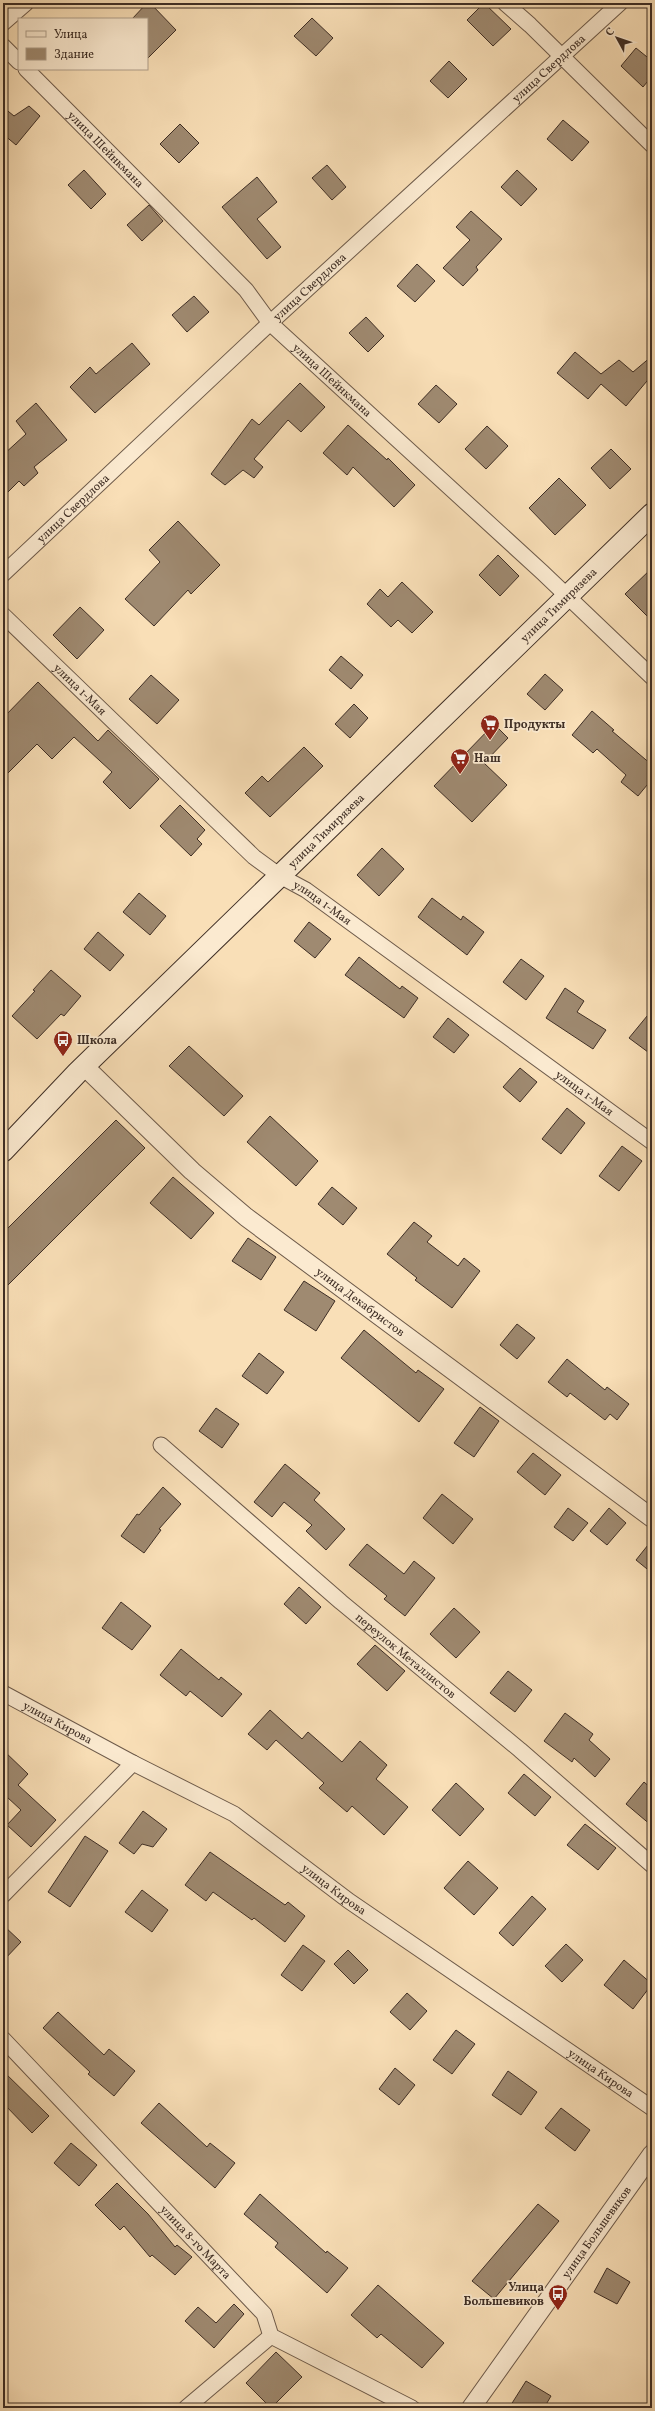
<svg xmlns="http://www.w3.org/2000/svg" width="655" height="2411" viewBox="0 0 655 2411" font-family="Vollkorn,serif">
<rect width="100%" height="100%" fill="#f9dfb7"/>
<filter id="stains"><feTurbulence type="fractalNoise" baseFrequency=".005" numOctaves="4"/><feColorMatrix values="0 0 0 0 .2 0 0 0 0 .09 0 0 0 0 .02 0 0 0 .5 -.17"/></filter>
<radialGradient id="worn" r=".72"><stop offset=".6" stop-color="#630" stop-opacity="0"/><stop offset="1" stop-color="#630" stop-opacity=".3"/></radialGradient>
<g fill="#9f8a71" stroke="#3e2e25">
<polygon points="147,3 150,3 176,30 147,59 147,19 132,19"/>
<polygon points="484,3 511,29 493,46 467,20"/>
<polygon points="312,18 333,38 316,56 294,36"/>
<polygon points="636,48 652,61 652,76 643,87 621,66"/>
<polygon points="449,61 467,79 448,98 430,81"/>
<polygon points="29,106 40,116 16,145 3,134 3,107 14,116"/>
<polygon points="563,120 589,142 572,161 547,139"/>
<polygon points="180,124 199,143 179,163 160,144"/>
<polygon points="327,165 346,187 332,200 312,178"/>
<polygon points="84,170 106,194 91,209 68,185"/>
<polygon points="517,170 537,189 521,206 501,187"/>
<polygon points="257,177 277,202 257,219 281,247 267,259 222,207"/>
<polygon points="149,205 163,221 142,241 127,225"/>
<polygon points="471,211 502,239 476,267 478,270 463,286 443,268 470,240 456,227"/>
<polygon points="417,264 435,281 415,302 397,286"/>
<polygon points="194,296 209,312 187,332 172,315"/>
<polygon points="366,317 384,336 368,352 349,333"/>
<polygon points="132,343 150,364 95,413 70,387 90,367 96,374"/>
<polygon points="575,352 601,374 619,360 633,372 652,356 652,375 626,406 601,384 588,399 557,373"/>
<polygon points="300,383 325,407 301,432 288,420 254,459 263,467 254,478 243,470 225,485 211,474 252,419 259,425"/>
<polygon points="436,385 457,404 439,423 418,404"/>
<polygon points="36,403 67,440 34,467 38,473 24,486 19,481 3,497 3,455 26,434 16,421"/>
<polygon points="348,425 387,460 388,458 415,485 394,507 353,467 347,475 323,453"/>
<polygon points="487,426 508,446 486,469 465,449"/>
<polygon points="611,449 631,469 610,489 591,468"/>
<polygon points="559,478 586,505 555,535 529,508"/>
<polygon points="178,521 220,565 191,594 188,590 154,626 125,599 160,562 149,550"/>
<polygon points="498,555 519,576 500,596 479,575"/>
<polygon points="652,568 652,621 625,594"/>
<polygon points="402,582 433,612 412,633 398,620 391,627 367,604 380,589 388,597"/>
<polygon points="80,607 104,630 77,659 53,635"/>
<polygon points="341,656 363,675 351,689 329,670"/>
<polygon points="545,674 563,690 545,710 527,694"/>
<polygon points="151,675 179,700 157,724 129,699"/>
<polygon points="38,682 98,741 108,730 159,779 130,809 103,782 112,772 74,737 52,759 37,744 3,778 3,718"/>
<polygon points="354,704 368,718 350,738 335,724"/>
<polygon points="592,711 614,730 612,731 652,765 652,779 638,796 621,782 626,775 597,749 593,753 572,735"/>
<polygon points="494,724 508,738 484,763 507,785 472,822 434,786"/>
<polygon points="304,747 323,766 270,817 245,793 262,776 268,782"/>
<polygon points="180,805 205,830 197,839 202,844 191,856 160,826"/>
<polygon points="382,848 404,869 379,896 357,875"/>
<polygon points="139,893 166,916 150,935 123,912"/>
<polygon points="432,898 461,920 463,916 484,932 467,955 418,917"/>
<polygon points="309,922 331,939 315,958 294,941"/>
<polygon points="98,932 124,955 110,971 84,949"/>
<polygon points="359,957 400,989 402,986 418,998 404,1018 345,975"/>
<polygon points="521,959 544,976 526,1000 503,982"/>
<polygon points="51,970 81,996 64,1016 61,1014 37,1039 12,1016 35,991 33,990"/>
<polygon points="565,988 584,1001 577,1012 606,1030 593,1049 546,1018"/>
<polygon points="652,1010 652,1055 629,1038"/>
<polygon points="448,1018 469,1035 454,1053 433,1037"/>
<polygon points="189,1046 243,1096 224,1116 169,1066"/>
<polygon points="520,1068 537,1082 520,1102 503,1087"/>
<polygon points="567,1108 585,1123 561,1154 542,1139"/>
<polygon points="270,1116 318,1161 296,1186 247,1142"/>
<polygon points="116,1120 145,1148 3,1290 3,1233"/>
<polygon points="622,1146 642,1161 619,1191 599,1176"/>
<polygon points="173,1177 214,1213 191,1239 150,1203"/>
<polygon points="332,1187 357,1208 343,1225 318,1204"/>
<polygon points="414,1222 432,1236 427,1242 458,1266 464,1258 480,1271 452,1308 415,1280 417,1278 387,1254"/>
<polygon points="248,1238 276,1257 261,1280 232,1261"/>
<polygon points="304,1281 335,1301 316,1331 284,1310"/>
<polygon points="517,1324 535,1338 517,1359 500,1345"/>
<polygon points="364,1330 416,1373 418,1370 444,1389 419,1422 341,1358"/>
<polygon points="259,1353 284,1372 267,1394 242,1376"/>
<polygon points="567,1359 605,1390 607,1387 629,1404 617,1420 610,1414 605,1420 570,1393 567,1397 548,1382"/>
<polygon points="480,1407 499,1421 474,1457 454,1443"/>
<polygon points="216,1408 239,1424 222,1448 199,1431"/>
<polygon points="533,1453 561,1475 545,1495 517,1472"/>
<polygon points="285,1464 320,1493 314,1500 345,1529 326,1550 306,1531 312,1525 284,1502 272,1517 254,1502"/>
<polygon points="163,1487 181,1504 159,1529 161,1530 144,1553 121,1536 137,1514 139,1515"/>
<polygon points="442,1494 473,1519 453,1544 423,1518"/>
<polygon points="568,1508 588,1523 573,1541 554,1527"/>
<polygon points="609,1508 626,1523 607,1545 590,1531"/>
<polygon points="652,1540 652,1573 636,1560"/>
<polygon points="367,1544 404,1574 414,1561 435,1578 405,1616 384,1599 387,1596 349,1565"/>
<polygon points="299,1587 321,1607 306,1624 284,1604"/>
<polygon points="121,1602 151,1626 132,1650 102,1628"/>
<polygon points="454,1608 480,1632 456,1658 430,1634"/>
<polygon points="375,1645 405,1671 387,1691 357,1664"/>
<polygon points="181,1649 219,1680 221,1677 242,1694 222,1717 190,1691 186,1696 160,1675"/>
<polygon points="508,1671 532,1690 515,1712 490,1693"/>
<polygon points="270,1710 302,1739 308,1732 342,1762 360,1741 387,1765 376,1779 408,1807 384,1835 352,1806 347,1812 319,1788 324,1783 276,1740 267,1750 248,1734"/>
<polygon points="565,1713 593,1734 589,1740 610,1759 595,1777 574,1758 572,1762 544,1741"/>
<polygon points="3,1750 28,1774 18,1785 56,1820 31,1847 7,1825 21,1810 7,1797 3,1801"/>
<polygon points="524,1774 551,1797 535,1816 508,1793"/>
<polygon points="644,1782 652,1789 652,1826 626,1804"/>
<polygon points="456,1783 484,1809 460,1836 432,1810"/>
<polygon points="143,1811 167,1829 153,1847 142,1844 134,1854 119,1843"/>
<polygon points="585,1824 616,1848 598,1870 567,1845"/>
<polygon points="85,1836 108,1851 70,1907 48,1892"/>
<polygon points="210,1852 285,1905 288,1902 305,1916 285,1942 254,1918 252,1920 213,1892 206,1901 185,1885"/>
<polygon points="468,1861 498,1888 474,1915 444,1888"/>
<polygon points="142,1890 168,1910 152,1932 125,1912"/>
<polygon points="532,1896 546,1909 513,1946 499,1933"/>
<polygon points="3,1925 21,1942 3,1961"/>
<polygon points="566,1944 583,1960 562,1982 545,1966"/>
<polygon points="303,1945 325,1961 302,1991 281,1975"/>
<polygon points="348,1950 368,1970 354,1984 334,1964"/>
<polygon points="624,1960 652,1984 633,2009 604,1985"/>
<polygon points="407,1993 427,2011 410,2030 390,2012"/>
<polygon points="58,2012 104,2055 109,2049 135,2071 114,2096 88,2074 90,2072 43,2028"/>
<polygon points="456,2030 475,2044 452,2074 433,2060"/>
<polygon points="395,2068 415,2085 399,2105 379,2089"/>
<polygon points="3,2071 49,2116 32,2133 3,2103"/>
<polygon points="508,2071 537,2092 521,2115 492,2095"/>
<polygon points="159,2103 207,2147 210,2143 235,2163 215,2188 141,2123"/>
<polygon points="561,2108 590,2130 575,2151 545,2128"/>
<polygon points="71,2143 97,2165 79,2186 54,2163"/>
<polygon points="117,2183 148,2214 175,2247 177,2245 192,2257 175,2275 152,2255 150,2257 124,2226 120,2230 95,2205"/>
<polygon points="260,2194 326,2253 327,2251 348,2268 327,2293 275,2247 278,2243 244,2214"/>
<polygon points="538,2204 559,2221 494,2299 472,2281"/>
<polygon points="607,2268 630,2282 617,2304 594,2292"/>
<polygon points="378,2285 444,2343 422,2368 381,2334 377,2338 351,2315"/>
<polygon points="234,2304 244,2314 214,2348 185,2321 198,2307 216,2323"/>
<polygon points="276,2352 302,2377 271,2408 246,2383"/>
<polygon points="526,2381 551,2396 544,2408 509,2408"/>
</g>
<g fill="none" stroke-linecap="round" stroke-linejoin="round">
<defs>
<g id="minor">
<polyline points="505,3 530,25 652,145"/>
<polyline points="3,23 26,3"/>
<polyline points="3,46 19,62"/>
<path id="s1" d="M26 69 246 290 270 323 542 572 652 677"/>
<path id="s2" d="M3 574 270 323 620 3"/>
<path id="s3" d="M3 615 254 857 280 876 306 890 652 1142"/>
<path id="s4" d="M161 1445 341 1602 520 1750 652 1865"/>
<path id="s5" d="M3 1693 133 1763 234 1814 349 1901 652 2108"/>
<polyline points="3,1895 133,1763"/>
<path id="s6" d="M3 2039 264 2314 271 2336 412 2408"/>
<polyline points="186,2408 271,2336"/>
</g>
<g id="tertiary">
<path id="s7" d="M84 1066 192 1171 246 1217 652 1518"/>
<path id="s8" d="M471 2408 652 2154"/>
</g>
<g id="secondary">
<path id="s9" d="M3 1151 78 1072 652 514"/>
</g>
</defs>
<use href="#minor" stroke="#6d5a4a" stroke-width="17"/>
<use href="#tertiary" stroke="#6d5a4a" stroke-width="20"/>
<use href="#secondary" stroke="#3e2e25" stroke-width="23"/>
<use href="#minor" stroke="#fbead0" stroke-width="15"/>
<use href="#tertiary" stroke="#fbead0" stroke-width="18"/>
<use href="#secondary" stroke="#fbead0" stroke-width="21"/>
</g>
<defs>
<symbol id="supermarket-pin" viewBox="-11 -11 22 30"><path d="M0 17L-7.5 6A9.5 9.5 0 1 1 7.5 6Z" fill="#8f2418" stroke="#fbead0"/><path d="M-6-5.5h2.5l.6 2H6L4.5 2H-2.5L-4.4-4H-6ZM-1.5 3.2a1.3 1.3 0 1 0 .1 0ZM3 3.2a1.3 1.3 0 1 0 .1 0Z" fill="#fff"/></symbol>
<symbol id="bus-pin" viewBox="-11 -11 22 30"><path d="M0 17L-7.5 6A9.5 9.5 0 1 1 7.5 6Z" fill="#8f2418" stroke="#fbead0"/><path d="M-5-6H5V4H4V6H2V4H-2V6H-4V4H-5ZM-3.5-4V0h7V-4ZM-3.5 1.2v1.5H-2V1.2ZM2 1.2v1.5H3.5V1.2Z" fill="#fff"/></symbol>
</defs>
<g fill-rule="evenodd">
<use href="#supermarket-pin" x="479" y="713" width="22" height="30"/>
<use href="#supermarket-pin" x="449" y="747" width="22" height="30"/>
<use href="#bus-pin" x="52" y="1029" width="22" height="30"/>
<use href="#bus-pin" x="547" y="2283" width="22" height="30"/>
</g>
<g text-anchor="middle" stroke-width="3.5" stroke-linejoin="round" paint-order="stroke">
<g font-size="12" fill="#3e2e25" stroke="#fbead0">
<text dy="4" stroke="none"><textPath href="#s2" startOffset="744">улица Свердлова</textPath></text>
<text dy="4" stroke="none"><textPath href="#s1" startOffset="113">улица Шейнкмана</textPath></text>
<text dy="4" stroke="none"><textPath href="#s2" startOffset="420">улица Свердлова</textPath></text>
<text dy="4" stroke="none"><textPath href="#s1" startOffset="437">улица Шейнкмана</textPath></text>
<text dy="4" stroke="none"><textPath href="#s2" startOffset="96">улица Свердлова</textPath></text>
<text dy="4" stroke="none"><textPath href="#s9" startOffset="779">улица Тимирязева</textPath></text>
<text dy="4" stroke="none"><textPath href="#s3" startOffset="107">улица 1-Мая</textPath></text>
<text dy="4" stroke="none"><textPath href="#s9" startOffset="455">улица Тимирязева</textPath></text>
<text dy="4" stroke="none"><textPath href="#s3" startOffset="431">улица 1-Мая</textPath></text>
<text dy="4" stroke="none"><textPath href="#s3" startOffset="755">улица 1-Мая</textPath></text>
<text dy="4" stroke="none"><textPath href="#s7" startOffset="364">улица Декабристов</textPath></text>
<text dy="4" stroke="none"><textPath href="#s4" startOffset="323">переулок Металлистов</textPath></text>
<text dy="4" stroke="none"><textPath href="#s5" startOffset="62">улица Кирова</textPath></text>
<text dy="4" stroke="none"><textPath href="#s5" startOffset="386">улица Кирова</textPath></text>
<text dy="4" stroke="none"><textPath href="#s5" startOffset="710">улица Кирова</textPath></text>
<text dy="4" stroke="none"><textPath href="#s8" startOffset="216">улица Большевиков</textPath></text>
<text dy="4" stroke="none"><textPath href="#s6" startOffset="280">улица 8-го Марта</textPath></text>
</g>
<g font-size="12" font-weight="bold" fill="#3e2e25" stroke="#fbead0" text-anchor="start">
<text x="504" y="728">Продукты</text>
<text x="474" y="762">Наш</text>
<text x="77" y="1044">Школа</text>
<text x="544" y="2291" text-anchor="end">Улица<tspan x="544" dy="14">Большевиков</tspan></text>
</g>
</g>
<rect width="655" height="2411" fill="none" stroke="#f9dfb7" stroke-width="16"/>
<rect x="4" y="4" width="647" height="2403" fill="none" stroke="#3e2e25" stroke-width="2"/>
<rect x="8" y="8" width="639" height="2395" fill="none" stroke="#3e2e25"/>
<rect x="18" y="18" width="130" height="52" fill="#fbead0" stroke="#af9f8c"/>
<rect x="26" y="31" width="20" height="6" fill="#fbead0" stroke="#af9f8c"/>
<text x="54" y="38" font-size="12" fill="#3e2e25">Улица</text>
<rect x="26" y="48" width="20" height="12" fill="#9f8a71" stroke="#af9f8c"/>
<text x="54" y="58" font-size="12" fill="#3e2e25">Здание</text>
<g transform="translate(617 38) rotate(310)" stroke="#fbead0" stroke-width="3" paint-order="stroke">
<path d="M0-3L7 15L0 10L-7 15Z" fill="#3e2e25"/>
<text y="-6" font-size="11" font-weight="bold" text-anchor="middle" fill="#3e2e25">С</text>
</g>
<rect width="100%" height="100%" filter="url(#stains)"/>
<rect width="100%" height="100%" fill="url(#worn)"/>
</svg>
